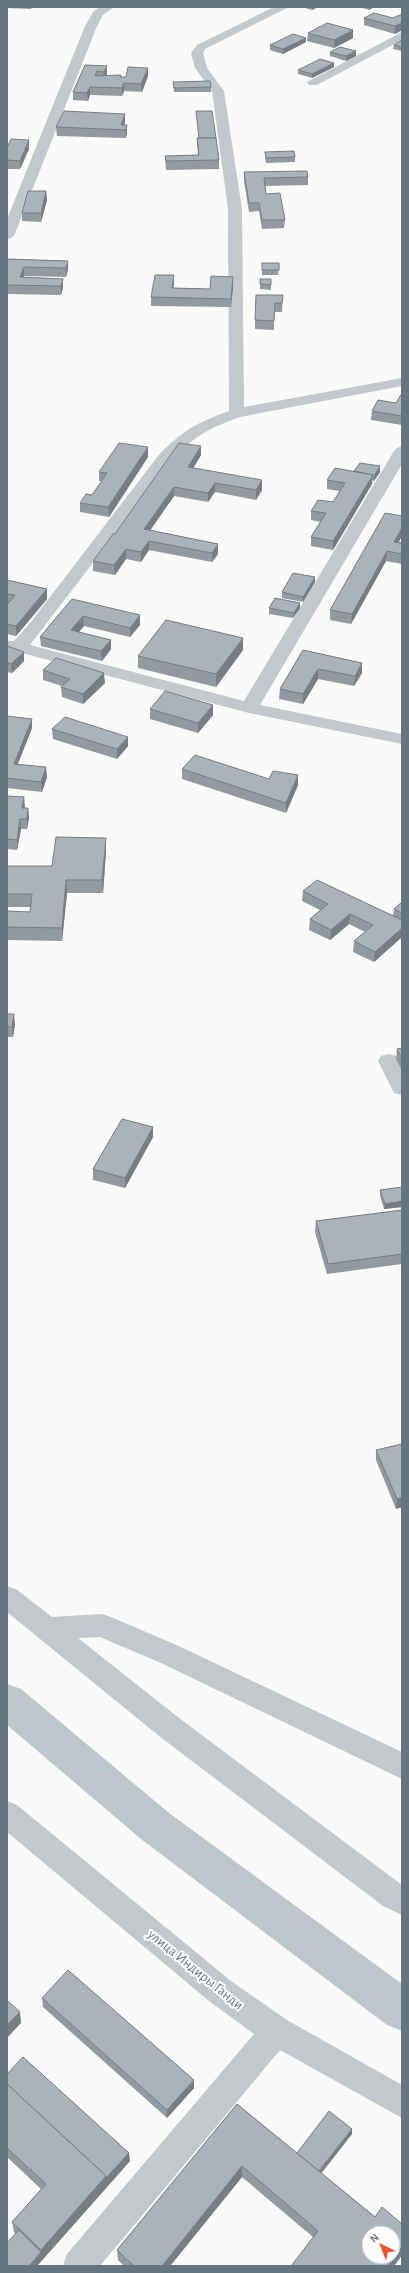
<svg xmlns="http://www.w3.org/2000/svg" width="409" height="2273" viewBox="0 0 409 2273" font-family="'Alegreya Sans',sans-serif">
<rect width="100%" height="100%" fill="#fafaf8"/>
<g fill="none" stroke-linecap="round" stroke-linejoin="round">
<polygon fill="#bbc7cb" fill-rule="evenodd" points="7,1684 21,1689 169,1813 402,1984 402,2031 387,2025 141,1839 7,1725"/>
<g fill="#c3c8cc" fill-rule="evenodd">
<polygon points="100,7 114,7 103,15 97,26 14,236 7,240 7,219 85,26 94,11"/>
<path d="M274 7H289L205 49 203 53 207 68 224 91 242 209 244 407 402 378V386L240 417C207 429 194 436 170 462L30 645 244 701 394 451 397 448 402 446V464L260 705 402 734V744L249 713 18 652 7 651V641H14L30 623 158 456C183 430 196 423 229 411L228 209 212 91 195 68 191 53 197 45Z"/>
<polygon points="402,32 402,40 317,85 309,85 307,82"/>
<polygon points="389,1054 397,1056 402,1066 402,1095 394,1093 378,1061 381,1056"/>
<polygon points="7,1586 16,1589 52,1617 102,1614 111,1617 181,1647 402,1752 402,1779 161,1663 100,1637 78,1638 179,1718 402,1885 402,1915 383,1906 159,1736 7,1612"/>
<polygon points="7,1801 17,1805 231,1981 287,2020 402,2085 402,2118 280,2050 100,2266 63,2266 67,2254 254,2034 209,2001 7,1832"/>
</g>
</g>
<g fill="#929a9f">
<polygon points="7,7 32,7 31,9 7,8"/>
<polygon points="301,7 318,7 312,10"/>
<polygon points="360,7 374,7 369,10"/>
<polygon points="402,14 402,30 395,34 364,25 364,18 393,18"/>
<polygon points="308,33 353,38 334,48 307,41"/>
<polygon points="306,38 306,42 283,54 270,50 270,45"/>
<polygon points="402,40 402,51 393,49 394,45"/>
<polygon points="330,52 356,56 346,61 330,56"/>
<polygon points="85,65 107,66 107,74 106,76 126,77 148,76 142,92 124,91 122,96 90,95 88,101 73,100 73,92"/>
<polygon points="334,67 312,78 298,74 298,70"/>
<polygon points="173,82 211,87 211,92 174,92"/>
<polygon points="196,111 219,160 219,169 166,170 165,156 198,155 197,138 199,138"/>
<polygon points="125,114 125,122 124,125 127,125 127,133 126,138 57,136 56,127"/>
<polygon points="29,140 29,149 20,169 7,169 7,148"/>
<polygon points="265,152 295,157 295,162 266,163 265,156"/>
<polygon points="244,172 308,177 308,185 265,186 266,194 285,220 284,228 262,229 259,211 249,212 244,181"/>
<polygon points="46,191 47,200 41,222 22,221 22,213"/>
<polygon points="7,259 68,261 68,269 66,277 24,276 24,277 63,279 63,287 61,295 7,294"/>
<polygon points="262,263 279,263 278,275 262,275"/>
<polygon points="260,279 271,279 271,290 260,289"/>
<polygon points="174,284 173,288 210,289 233,286 231,307 151,306 151,297"/>
<polygon points="283,295 282,312 274,312 274,330 255,329 255,320"/>
<polygon points="402,393 402,425 371,420 372,411 396,403"/>
<polygon points="201,455 193,468 262,490 256,500 215,492 208,502 174,496 150,530 218,544 218,554 212,562 149,550 141,562 126,559 115,575 93,571 93,561 115,534"/>
<polygon points="148,457 109,517 80,512 80,503 92,495 102,481 99,481 99,472"/>
<polygon points="380,466 380,472 374,481 372,480 372,484 333,550 311,546 311,537 321,522 311,520 311,511 333,502 340,491 327,489 327,480 354,471"/>
<polygon points="385,513 399,542 402,543 402,564 386,561 351,624 330,620 330,610"/>
<polygon points="7,580 47,589 47,599 16,636 7,634 7,605 8,604 7,603"/>
<polygon points="315,582 303,602 282,598 282,592"/>
<polygon points="72,599 140,625 130,637 84,626 79,632 111,640 111,649 102,661 41,646 40,637"/>
<polygon points="300,603 300,608 293,618 269,614 269,608"/>
<polygon points="7,646 24,661 12,673 7,672"/>
<polygon points="243,650 216,687 138,668 138,656"/>
<polygon points="303,650 362,673 354,686 318,679 303,704 279,699 280,689"/>
<polygon points="43,670 105,683 83,704 62,697 61,687 62,686 43,680"/>
<polygon points="150,709 213,715 198,733 150,719"/>
<polygon points="7,717 32,728 18,764 47,777 42,792 7,788"/>
<polygon points="52,729 128,746 117,759 53,739"/>
<polygon points="182,769 269,779 298,775 298,785 286,813 182,779"/>
<polygon points="7,796 24,797 24,808 28,808 29,818 27,829 21,829 17,850 7,849"/>
<polygon points="106,851 103,893 67,893 62,941 7,940 7,911 30,912 30,907 7,907 7,866 52,866"/>
<polygon points="303,891 393,916 394,909 402,902 402,937 374,962 353,952 354,941 365,932 349,924 330,940 309,930 310,919 320,910 302,901"/>
<polygon points="7,1014 15,1024 13,1037 7,1037 7,1039"/>
<polygon points="402,1048 402,1071 396,1059 397,1049"/>
<polygon points="153,1127 153,1137 125,1188 93,1180 93,1169"/>
<polygon points="402,1187 402,1207 384,1209 380,1196 380,1190"/>
<polygon points="402,1210 402,1264 327,1274 315,1232 316,1221"/>
<polygon points="376,1450 402,1507 396,1509 376,1460"/>
<polygon points="42,1998 194,2080 194,2088 167,2118 43,2007"/>
<polygon points="7,2074 130,2161 37,2266 7,2266 15,2233 14,2232 12,2222 41,2189 7,2157"/>
<polygon points="237,2104 297,2153 352,2129 352,2134 321,2173 375,2217 402,2224 402,2255 394,2266 313,2237 242,2177 170,2266 124,2266 118,2260 117,2250"/>
</g>
<g fill="#777d82">
<polygon points="312,7 318,7 312,10"/>
<polygon points="369,7 374,7 369,10"/>
<polygon points="402,23 402,30 395,34 395,26"/>
<polygon points="353,30 353,38 334,48 334,40"/>
<polygon points="306,38 306,42 283,54 283,49"/>
<polygon points="356,51 356,56 346,61 346,56"/>
<polygon points="334,63 334,67 312,78 312,74"/>
<polygon points="107,66 107,74 104,80 104,72"/>
<polygon points="148,68 148,76 142,92 141,84"/>
<polygon points="124,83 124,91 122,96 122,88"/>
<polygon points="90,87 90,95 88,101 87,93"/>
<polygon points="125,114 125,122 123,130 121,125"/>
<polygon points="127,125 127,133 126,138 126,130"/>
<polygon points="29,140 29,149 20,169 20,161"/>
<polygon points="46,191 47,200 41,222 41,213"/>
<polygon points="68,261 68,269 66,277 66,268"/>
<polygon points="24,267 24,276 21,286 20,277"/>
<polygon points="174,275 174,284 172,297 172,288"/>
<polygon points="233,277 233,286 231,307 231,299"/>
<polygon points="63,279 63,287 61,295 61,286"/>
<polygon points="201,446 201,455 188,477 188,467"/>
<polygon points="148,447 148,457 109,517 108,507"/>
<polygon points="380,466 380,472 374,481 374,476"/>
<polygon points="373,475 372,484 333,550 333,541"/>
<polygon points="262,480 262,490 256,500 256,490"/>
<polygon points="215,483 215,492 208,502 208,493"/>
<polygon points="174,487 174,496 145,538 144,529"/>
<polygon points="402,528 402,536 394,551 394,542"/>
<polygon points="149,541 149,550 141,562 141,552"/>
<polygon points="218,544 218,554 212,562 212,553"/>
<polygon points="126,549 126,559 115,575 114,565"/>
<polygon points="387,551 386,561 351,624 352,614"/>
<polygon points="315,577 315,582 303,602 303,597"/>
<polygon points="47,589 47,599 16,636 16,626"/>
<polygon points="300,603 300,608 293,618 294,613"/>
<polygon points="140,615 140,625 130,637 130,628"/>
<polygon points="83,616 84,626 72,640 71,630"/>
<polygon points="243,638 243,650 216,687 216,674"/>
<polygon points="111,640 111,649 102,661 101,651"/>
<polygon points="24,652 24,661 12,673 11,664"/>
<polygon points="362,663 362,673 354,686 355,676"/>
<polygon points="318,669 318,679 303,704 303,694"/>
<polygon points="104,673 105,683 83,704 83,694"/>
<polygon points="213,705 213,715 198,733 198,723"/>
<polygon points="32,719 32,728 14,773 14,764"/>
<polygon points="128,737 128,746 117,759 117,749"/>
<polygon points="46,767 47,777 42,792 41,782"/>
<polygon points="298,775 298,785 286,813 286,803"/>
<polygon points="24,797 25,807 23,818 22,808"/>
<polygon points="28,808 29,818 27,829 27,819"/>
<polygon points="20,819 21,829 17,850 17,840"/>
<polygon points="106,838 106,851 103,893 102,880"/>
<polygon points="66,880 67,893 62,941 62,928"/>
<polygon points="350,914 349,924 330,940 331,930"/>
<polygon points="402,928 402,937 374,962 375,952"/>
<polygon points="14,1014 15,1024 13,1037 12,1027"/>
<polygon points="153,1127 153,1137 125,1188 125,1178"/>
<polygon points="402,1201 402,1207 384,1209 385,1204"/>
<polygon points="402,1497 402,1507 396,1509 397,1499"/>
<polygon points="20,2012 21,2023 7,2038 7,2025"/>
<polygon points="194,2080 194,2088 167,2118 167,2110"/>
<polygon points="352,2129 352,2134 316,2180 316,2176"/>
<polygon points="129,2153 130,2161 37,2266 29,2266 41,2252 41,2250 106,2176"/>
<polygon points="242,2166 242,2177 170,2266 162,2266"/>
<polygon points="402,2247 402,2255 394,2266 388,2266"/>
</g>
<g fill="#aab3b9" stroke="#777d82" fill-rule="evenodd">
<polygon points="374,13 393,18 402,14 402,23 395,26 364,18"/>
<polygon points="327,23 353,30 334,40 308,33"/>
<polygon points="293,34 306,38 283,49 270,45"/>
<polygon points="402,40 402,47 394,45"/>
<polygon points="340,47 356,51 346,56 330,52"/>
<polygon points="320,59 334,63 312,74 298,70"/>
<polygon points="85,65 107,66 104,72 97,71 95,76 121,75 120,77 126,77 128,67 148,68 141,84 124,83 122,88 90,87 87,93 73,92"/>
<polygon points="210,81 211,87 174,88 173,82"/>
<polygon points="64,111 125,114 121,125 127,125 126,130 56,127"/>
<polygon points="196,111 212,111 216,138 199,138"/>
<polygon points="197,138 216,138 219,160 166,161 165,156 199,155"/>
<polygon points="11,139 29,140 20,161 7,160 7,148"/>
<polygon points="294,151 295,157 266,158 265,152"/>
<polygon points="307,171 308,177 264,178 266,194 280,193 285,220 262,220 259,203 249,203 244,172"/>
<polygon points="28,191 46,191 41,213 22,213"/>
<polygon points="7,259 68,261 66,268 24,267 20,277 63,279 61,286 7,285"/>
<rect x="262" y="263" width="17" height="7"/>
<polygon points="155,275 174,275 172,288 210,289 211,276 233,277 231,299 151,297"/>
<polygon points="260,279 271,279 271,285 260,284"/>
<polygon points="256,295 283,295 282,303 275,303 274,321 255,320"/>
<polygon points="402,393 402,416 372,411 378,400 396,403"/>
<polygon points="119,443 148,447 108,507 80,503 86,494 92,495 107,473 99,472"/>
<polygon points="179,443 201,446 188,467 262,480 256,490 215,483 208,493 174,487 144,529 218,544 212,553 149,541 141,552 126,549 114,565 93,561 113,534 115,534"/>
<polygon points="360,463 380,466 374,476 372,475 373,475 354,471"/>
<polygon points="335,468 373,475 333,541 311,537 326,513 311,511 318,500 333,502 345,483 327,480"/>
<polygon points="385,513 402,516 402,528 394,542 402,543 402,554 387,551 352,614 330,610"/>
<polygon points="293,573 315,577 303,597 282,592"/>
<polygon points="7,580 47,589 16,626 7,624 7,605 15,595 7,594"/>
<polygon points="275,598 300,603 294,613 269,608"/>
<polygon points="72,599 140,615 130,628 83,616 71,630 111,640 101,651 40,637"/>
<polygon points="166,620 243,638 216,674 138,656"/>
<polygon points="7,646 24,652 11,664 7,662"/>
<polygon points="303,650 362,663 355,676 318,669 303,694 280,689"/>
<polygon points="56,658 104,673 83,694 61,687 70,679 43,670"/>
<polygon points="165,691 213,705 198,723 150,709"/>
<polygon points="7,716 32,719 14,764 46,767 41,782 7,778"/>
<polygon points="65,717 128,737 117,749 52,729"/>
<polygon points="195,755 269,779 273,771 298,775 286,803 182,769"/>
<polygon points="7,796 24,797 22,808 28,808 27,819 20,819 17,840 7,839"/>
<polygon points="56,837 106,838 102,880 66,880 62,928 7,927 7,911 30,912 32,894 7,894 7,866 52,866"/>
<polygon points="317,880 402,920 402,928 375,952 354,941 373,925 350,914 331,930 310,919 328,904 303,891"/>
<polygon points="402,902 402,913 394,909"/>
<polygon points="7,1014 14,1014 12,1027 7,1027"/>
<polygon points="402,1048 402,1059 397,1049"/>
<polygon points="122,1119 153,1127 125,1178 93,1169"/>
<polygon points="402,1187 402,1201 385,1204 380,1190"/>
<polygon points="402,1210 402,1254 328,1264 316,1221"/>
<polygon points="402,1444 402,1497 397,1499 376,1450"/>
<polygon points="68,1970 194,2080 167,2110 42,1998"/>
<polygon points="7,2000 20,2012 7,2025"/>
<polygon points="23,2057 129,2153 106,2178 106,2176 7,2084 7,2074"/>
<polygon points="7,2084 106,2176 41,2250 12,2222 46,2184 7,2148"/>
<path d="M237 2104 375 2217 382 2207 402 2224V2247L388 2266H291L318 2231 242 2166 162 2266H134L117 2250ZM369 2233H393V2257H369Z"/>
<polygon points="329,2111 352,2129 319,2171 297,2153"/>
<polygon points="19,2230 41,2252 29,2266 7,2266 7,2243"/>
</g>
<g text-anchor="middle" stroke-width="4" stroke-linejoin="round" paint-order="stroke">
<g font-size="14" fill="#657683" stroke="#fff">
<text transform="translate(196 1969) rotate(39)" y="5">улица Индиры Ганди</text>
</g>
</g>
<rect width="409" height="2273" fill="none" stroke="#657683" stroke-width="16"/>
<g transform="translate(381 2245) rotate(317)"><circle r="19" fill="#ffffff" stroke="#c1c8cd"/>
<path d="M0-3L7 15L0 10L-7 15Z" fill="#e4572e"/>
<text y="-6" font-size="11" font-weight="bold" text-anchor="middle" fill="#657683">N</text>
</g>
</svg>
